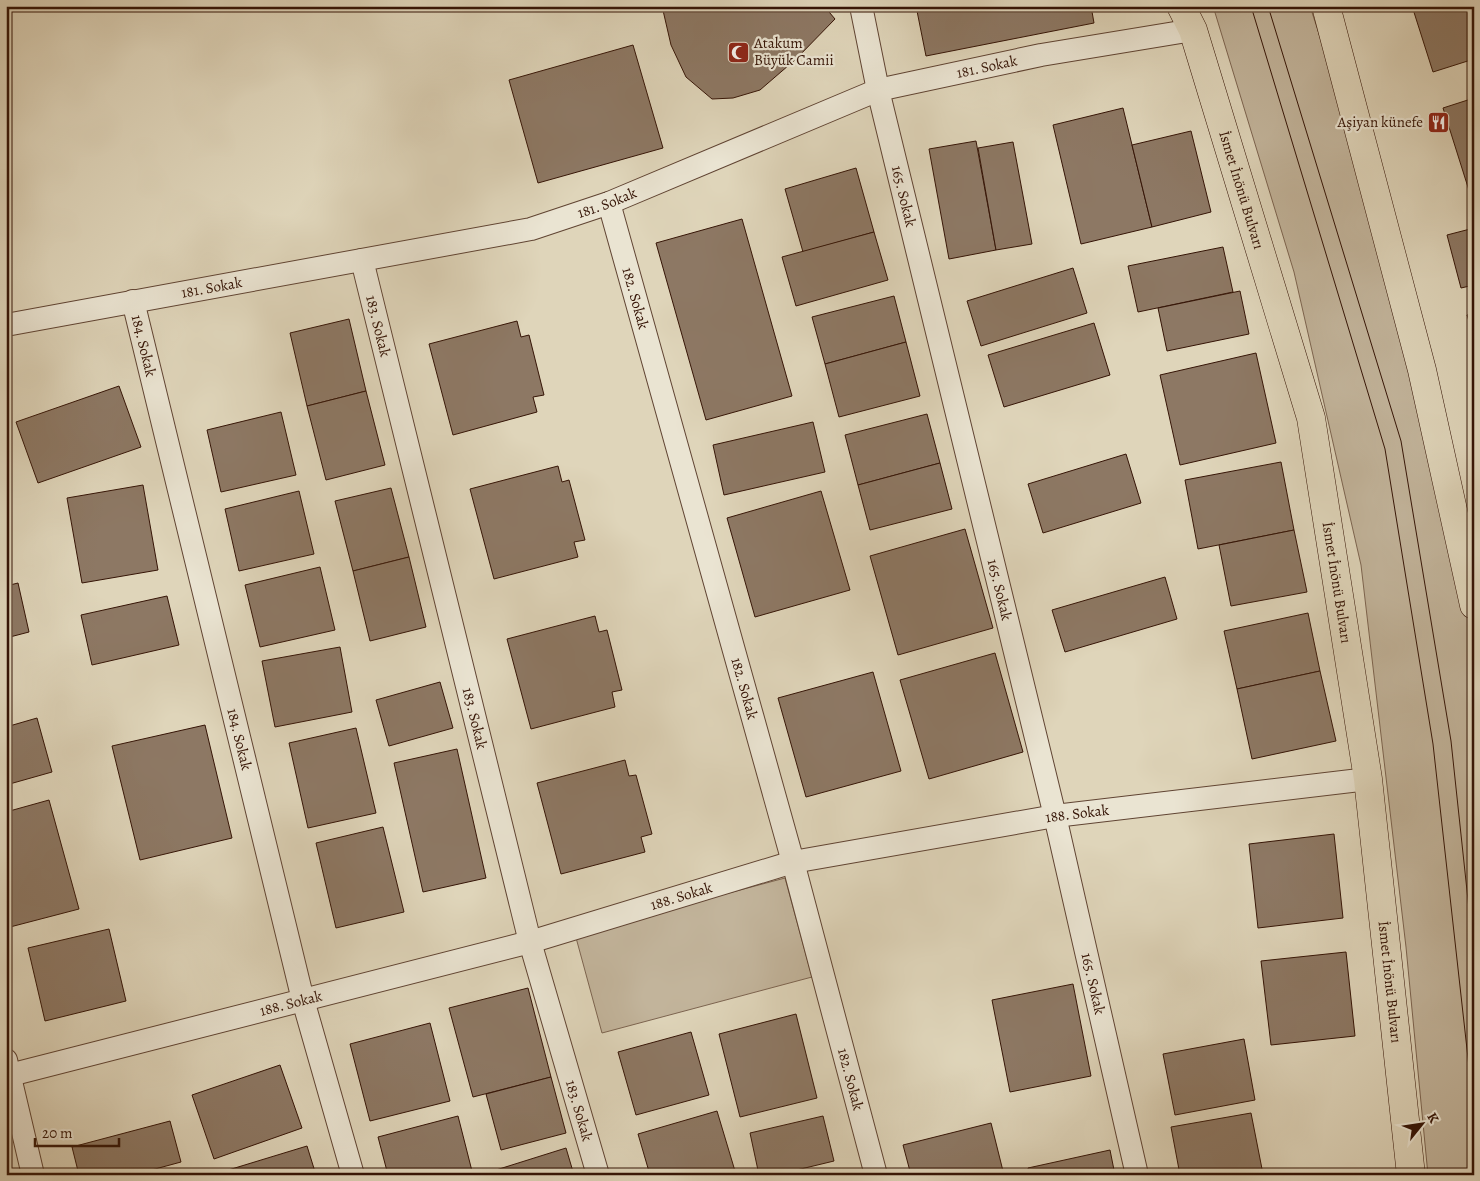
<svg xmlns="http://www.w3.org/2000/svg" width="1480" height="1181" viewBox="0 0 1480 1181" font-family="Alegreya,serif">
<rect width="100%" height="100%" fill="#dfd5ba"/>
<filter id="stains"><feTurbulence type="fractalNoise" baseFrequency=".004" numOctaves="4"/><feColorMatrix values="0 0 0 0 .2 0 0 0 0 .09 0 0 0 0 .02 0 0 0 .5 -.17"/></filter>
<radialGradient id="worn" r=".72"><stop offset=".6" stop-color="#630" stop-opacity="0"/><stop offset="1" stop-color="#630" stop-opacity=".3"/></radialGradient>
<g fill="#c2b49b" stroke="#7c6450">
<polygon points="1213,6 1310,6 1422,355 1474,602 1474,1175 1428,1175 1406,947 1361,565 1294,272"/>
<polygon points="785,878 812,977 602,1033 575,934"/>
</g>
<g fill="#8d7864" stroke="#351406">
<polygon points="662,6 824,6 835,19 796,59 760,90 733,98 712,99 686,77 671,45"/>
<polygon points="916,6 1091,6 1094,23 926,56"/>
<polygon points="1412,6 1474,6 1474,59 1433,72"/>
<polygon points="633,45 663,148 538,183 509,80"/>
<polygon points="1474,98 1474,199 1472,200 1443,108"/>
<polygon points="1123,108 1152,227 1081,244 1053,125"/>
<polygon points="1191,131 1211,212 1152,227 1132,145"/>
<polygon points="976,141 996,250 949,259 929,149"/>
<polygon points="1013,142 1032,244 996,250 978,148"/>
<polygon points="856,168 874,232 803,252 785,189"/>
<polygon points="742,219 792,396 706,420 656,243"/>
<polygon points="1474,228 1474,285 1461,288 1447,235"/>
<polygon points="874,232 888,280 796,306 782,257"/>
<polygon points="1223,247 1233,292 1138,312 1128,266"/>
<polygon points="1073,268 1087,313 981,346 967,301"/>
<polygon points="1240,291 1249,334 1167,351 1158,308"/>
<polygon points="894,296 906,342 825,364 812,317"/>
<polygon points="1474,313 1474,337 1467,315"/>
<polygon points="349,319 366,391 307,406 290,333"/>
<polygon points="517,321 521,337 529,335 544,395 533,397 537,412 453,435 429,344"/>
<polygon points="1094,323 1110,375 1004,407 988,355"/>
<polygon points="906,342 920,396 839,417 825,364"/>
<polygon points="1256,353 1276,443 1180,465 1160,375"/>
<polygon points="119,386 141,447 38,483 16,422"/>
<polygon points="366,391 385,465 326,480 307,406"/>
<polygon points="281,412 296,475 221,492 207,430"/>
<polygon points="927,414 940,463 858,485 845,435"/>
<polygon points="813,422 825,472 724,495 713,445"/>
<polygon points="1126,454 1141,503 1043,533 1028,484"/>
<polygon points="1281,462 1294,530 1198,549 1185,480"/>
<polygon points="940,463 952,509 870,530 858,485"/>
<polygon points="558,466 562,482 569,480 585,540 574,542 578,557 494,579 470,489"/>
<polygon points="143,485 158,570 82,583 67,498"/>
<polygon points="391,488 409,557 353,571 335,501"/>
<polygon points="299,491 314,554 239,571 225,509"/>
<polygon points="821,491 850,590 755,617 727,518"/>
<polygon points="965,529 993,628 898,655 870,556"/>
<polygon points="1294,530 1307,592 1231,606 1219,545"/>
<polygon points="409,557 426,627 370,641 353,571"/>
<polygon points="320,567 335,630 260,647 245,585"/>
<polygon points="1165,577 1177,619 1065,652 1052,610"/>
<polygon points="18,583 29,632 6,638 6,586"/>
<polygon points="167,596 179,645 92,665 81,615"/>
<polygon points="1308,613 1320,671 1237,689 1224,631"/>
<polygon points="595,616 599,632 607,630 622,690 612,692 615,707 531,729 507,639"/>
<polygon points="340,647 352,712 275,727 262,661"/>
<polygon points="995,653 1023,752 929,779 900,680"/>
<polygon points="1320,671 1336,741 1252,759 1237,689"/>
<polygon points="873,672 901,771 806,797 778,698"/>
<polygon points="440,682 453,728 389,746 376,700"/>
<polygon points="37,718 52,772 6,785 6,727"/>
<polygon points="205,725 232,838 140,860 112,746"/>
<polygon points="356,728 376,813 308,828 289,743"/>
<polygon points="457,749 486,878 423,892 394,763"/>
<polygon points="625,760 629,776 636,775 652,834 641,837 645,852 561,874 537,783"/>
<polygon points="49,800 79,909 10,927 6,912 6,812"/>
<polygon points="383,827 404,912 336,928 316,843"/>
<polygon points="1334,834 1343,918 1258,928 1249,844"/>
<polygon points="109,929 126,1001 45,1021 28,948"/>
<polygon points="1346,952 1355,1036 1271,1045 1261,961"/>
<polygon points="1073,984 1091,1076 1010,1092 992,1000"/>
<polygon points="528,988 551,1077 473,1097 449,1008"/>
<polygon points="796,1014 817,1098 740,1117 719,1034"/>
<polygon points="430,1023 450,1101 370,1121 350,1044"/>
<polygon points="691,1032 709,1095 636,1115 618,1052"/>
<polygon points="1244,1039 1255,1100 1175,1115 1163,1054"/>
<polygon points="280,1065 302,1128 214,1159 192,1095"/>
<polygon points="551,1077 566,1133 501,1150 486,1094"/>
<polygon points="717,1111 735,1171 724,1175 650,1175 638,1134"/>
<polygon points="1251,1113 1263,1174 1180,1175 1171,1127"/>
<polygon points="458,1116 473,1175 388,1175 378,1137"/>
<polygon points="823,1116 834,1161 776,1175 759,1175 750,1133"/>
<polygon points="170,1121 181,1162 133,1175 79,1175 72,1147"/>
<polygon points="991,1123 1004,1175 911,1175 903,1145"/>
<polygon points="307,1146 316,1175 212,1175"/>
<polygon points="566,1148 574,1175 497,1175 496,1170"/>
<polygon points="1110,1150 1115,1175 1029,1175 1028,1168"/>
</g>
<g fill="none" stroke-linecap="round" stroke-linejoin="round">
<defs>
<g id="minor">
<path id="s1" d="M861 6 878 90 1055 816 1137 1175"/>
<path id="s2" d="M609 203 793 862 876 1175"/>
<path id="s3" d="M362 260 530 942 598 1175"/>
<path id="s4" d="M133 301 303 1000 353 1175"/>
<path id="s5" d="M6 325 531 229 609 203 878 90 1041 55 1193 30"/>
<polyline points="6,1060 33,1175"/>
<path id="s6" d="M6 1076 530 942 793 862 1055 816 1368 779"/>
</g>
<g id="primary">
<path id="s7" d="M1181 6 1193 30 1311 418 1368 779 1411 1175"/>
<polyline points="1326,6 1422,370 1474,605"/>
</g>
</defs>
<use href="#minor" stroke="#604433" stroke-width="24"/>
<use href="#primary" stroke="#351406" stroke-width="29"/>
<use href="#minor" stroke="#eae4d2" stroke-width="22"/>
<use href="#primary" stroke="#dfd5ba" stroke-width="28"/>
<g stroke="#351406" stroke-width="1">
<polyline points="1251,6 1385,449 1433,744 1474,1112"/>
<polyline points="1268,6 1401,441 1451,741 1474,956"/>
</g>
</g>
<defs>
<symbol id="mosque-square" viewBox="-11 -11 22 22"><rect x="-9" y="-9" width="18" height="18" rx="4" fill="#8f2418" stroke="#eae4d2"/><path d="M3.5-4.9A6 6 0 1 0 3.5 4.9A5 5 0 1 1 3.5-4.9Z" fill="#fff"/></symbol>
<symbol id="restaurant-square" viewBox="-11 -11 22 22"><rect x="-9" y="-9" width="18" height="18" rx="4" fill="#8f2418" stroke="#eae4d2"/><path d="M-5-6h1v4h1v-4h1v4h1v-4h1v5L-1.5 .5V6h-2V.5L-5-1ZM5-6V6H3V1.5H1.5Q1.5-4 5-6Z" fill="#fff"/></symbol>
</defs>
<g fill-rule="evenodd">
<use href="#mosque-square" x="726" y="40" width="25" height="25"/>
<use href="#restaurant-square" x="1426" y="110" width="25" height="25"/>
</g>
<g text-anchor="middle" stroke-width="4.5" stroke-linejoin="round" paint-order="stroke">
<g font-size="15" fill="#351406" stroke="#eae4d2" text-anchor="start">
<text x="754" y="48">Atakum<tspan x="754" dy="17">Büyük Camii</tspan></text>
<text x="1423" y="127" text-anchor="end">Aşiyan künefe</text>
</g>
<g font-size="15" fill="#351406" stroke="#eae4d2">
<text dy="5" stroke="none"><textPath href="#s5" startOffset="1019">181. Sokak</textPath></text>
<text dy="5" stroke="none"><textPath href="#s7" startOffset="194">İsmet İnönü Bulvarı</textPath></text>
<text dy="5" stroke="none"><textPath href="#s1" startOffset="195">165. Sokak</textPath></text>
<text dy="5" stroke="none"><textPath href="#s5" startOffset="614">181. Sokak</textPath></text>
<text dy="5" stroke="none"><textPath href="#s5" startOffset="209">181. Sokak</textPath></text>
<text dy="5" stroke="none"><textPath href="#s2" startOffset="99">182. Sokak</textPath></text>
<text dy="5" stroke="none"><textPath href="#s3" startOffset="68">183. Sokak</textPath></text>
<text dy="5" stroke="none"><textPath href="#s4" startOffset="46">184. Sokak</textPath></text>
<text dy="5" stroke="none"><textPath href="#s7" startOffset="599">İsmet İnönü Bulvarı</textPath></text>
<text dy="5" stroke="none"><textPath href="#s1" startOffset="600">165. Sokak</textPath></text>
<text dy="5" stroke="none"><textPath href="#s2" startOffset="504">182. Sokak</textPath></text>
<text dy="5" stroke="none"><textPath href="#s3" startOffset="472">183. Sokak</textPath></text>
<text dy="5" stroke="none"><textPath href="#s4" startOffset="451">184. Sokak</textPath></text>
<text dy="5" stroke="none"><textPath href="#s6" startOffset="1104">188. Sokak</textPath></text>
<text dy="5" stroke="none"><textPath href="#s6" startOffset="699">188. Sokak</textPath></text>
<text dy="5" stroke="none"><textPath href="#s7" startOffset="1002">İsmet İnönü Bulvarı</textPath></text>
<text dy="5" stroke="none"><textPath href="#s1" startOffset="1005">165. Sokak</textPath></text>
<text dy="5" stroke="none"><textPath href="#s6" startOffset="294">188. Sokak</textPath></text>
<text dy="5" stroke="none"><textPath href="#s2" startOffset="909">182. Sokak</textPath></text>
<text dy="5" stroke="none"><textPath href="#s3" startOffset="878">183. Sokak</textPath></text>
</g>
</g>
<rect width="1480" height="1181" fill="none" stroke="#dfd5ba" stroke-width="25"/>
<rect x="8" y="8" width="1465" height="1166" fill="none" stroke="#351406" stroke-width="2.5"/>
<rect x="12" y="12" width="1455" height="1156" fill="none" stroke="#351406"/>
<g transform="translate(1422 1124) rotate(60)" stroke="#eae4d2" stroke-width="4" paint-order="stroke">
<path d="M0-4L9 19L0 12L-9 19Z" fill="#351406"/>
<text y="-8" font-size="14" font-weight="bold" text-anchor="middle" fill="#351406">K</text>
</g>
<path d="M35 1138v8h84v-8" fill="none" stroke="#351406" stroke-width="2.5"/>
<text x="42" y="1138" font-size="15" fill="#351406" stroke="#eae4d2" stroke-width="4" paint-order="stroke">20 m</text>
<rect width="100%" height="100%" filter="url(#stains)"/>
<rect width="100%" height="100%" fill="url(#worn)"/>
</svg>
